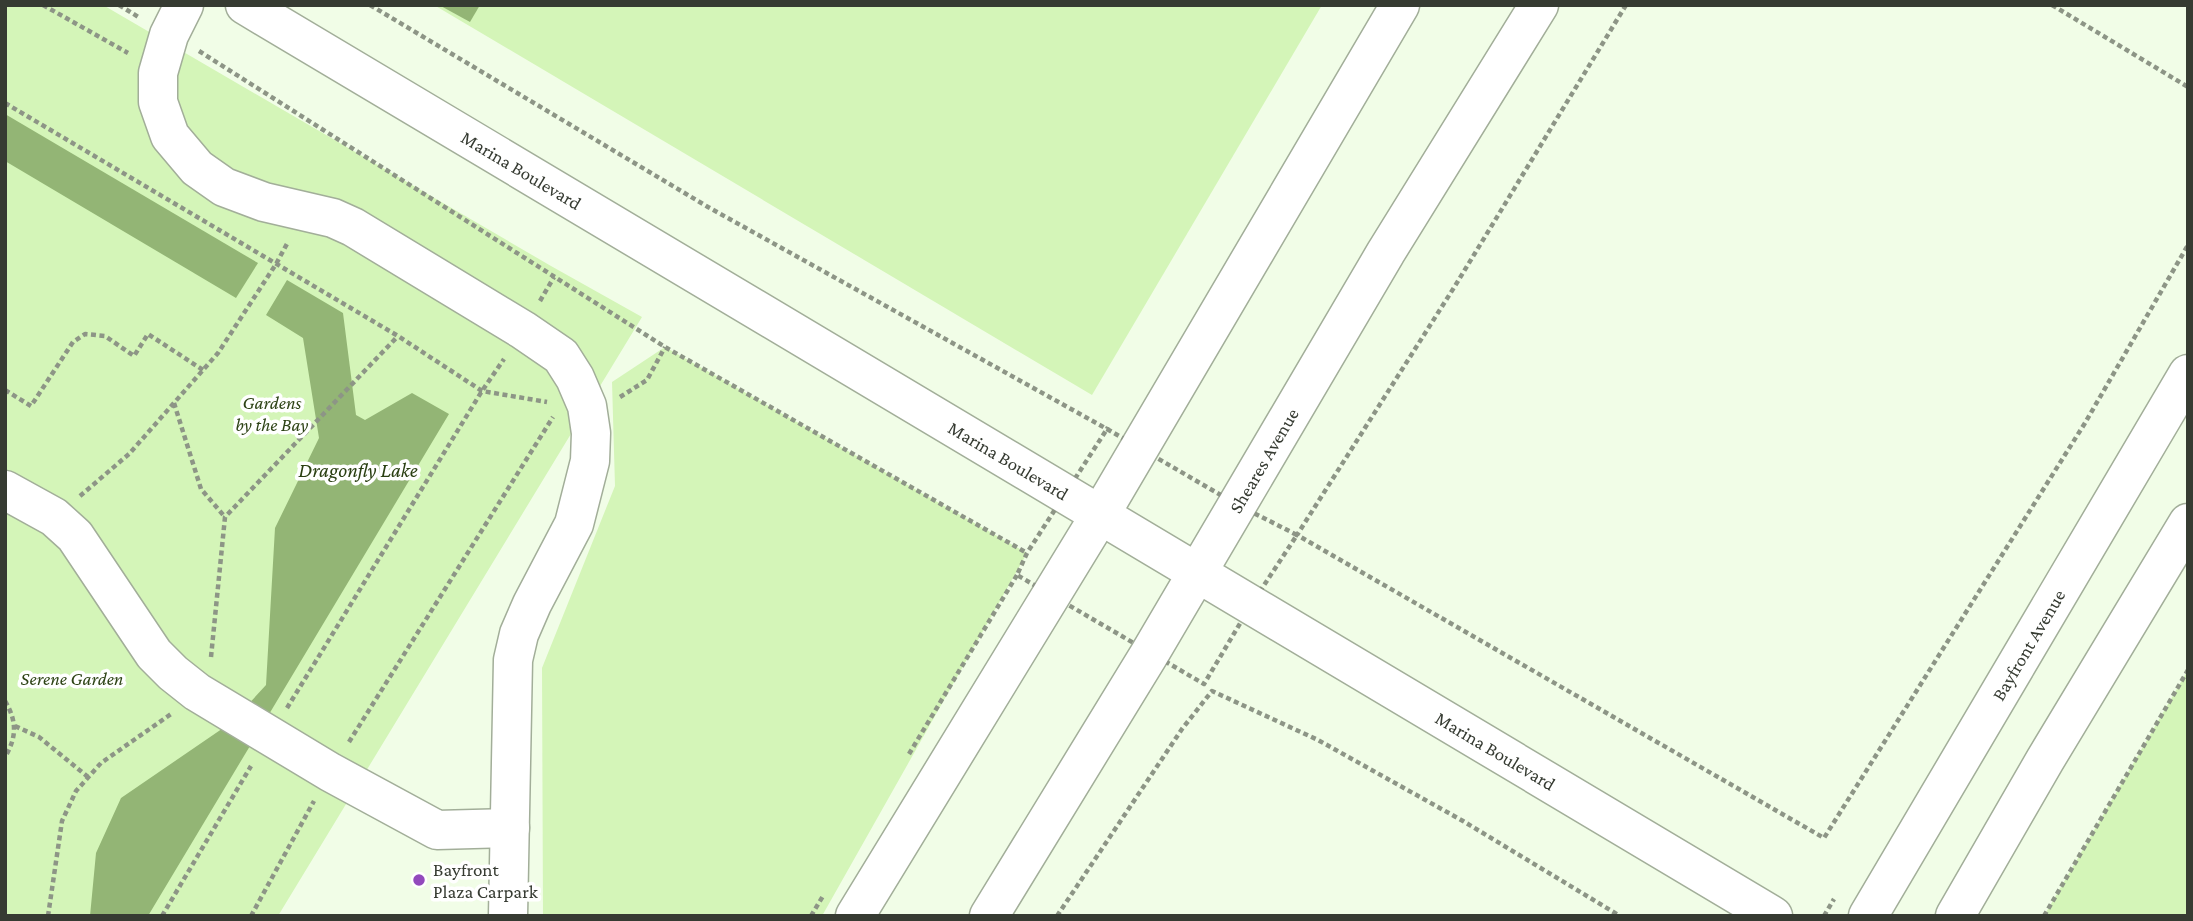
<svg xmlns="http://www.w3.org/2000/svg" width="2193" height="921" viewBox="0 0 2193 921" font-family="'Crimson Pro',serif">
<rect width="100%" height="100%" fill="#f1fde7"/>
<g fill="#d4f5b8">
<polygon points="5,5 103,5 551,266 642,317 278,916 5,916"/>
<polygon points="434,5 1322,5 1092,395"/>
<polygon points="665,347 1027,553 822,916 543,916 542,668 615,486 612,382"/>
<polygon points="2188,670 2188,916 2044,916"/>
</g>
<g fill="#93b575">
<polygon points="439,5 480,5 470,22"/>
<polygon points="5,114 258,263 236,298 5,161"/>
<polygon points="287,280 343,313 356,415 365,420 412,393 449,414 148,916 90,916 96,853 121,798 232,722 266,685 275,528 319,438 303,338 266,315"/>
</g>
<g fill="none" stroke-linecap="round" stroke-linejoin="round">
<defs>
<g id="minor">
<polyline points="184,5 169,35 158,73 158,102 170,136 197,168 224,187 264,202 333,218 353,227 523,330 561,356 575,378 587,406 591,433 590,461 574,524 532,604 519,634 513,660 508,916"/>
<polyline points="5,490 54,517 75,536 154,654 173,673 197,692 330,772 437,830 510,828"/>
</g>
<g id="major">
<path id="s1" d="M245 5 1773 916"/>
<polyline points="855,916 1100,515 1400,5"/>
<path id="s2" d="M989 916 1150 653 1386 252 1539 5"/>
<path id="s3" d="M1868 916 2188 374"/>
<polyline points="1955,916 2045,760 2188,523"/>
</g>
</defs>
<use href="#minor" stroke="#a2ae99" stroke-width="41"/>
<use href="#major" stroke="#a2ae99" stroke-width="41"/>
<g stroke="#8d9586" stroke-width="4.5" stroke-dasharray="5 3.5" stroke-linecap="butt">
<polyline points="43,5 128,53"/>
<polyline points="119,5 140,18"/>
<polyline points="370,5 708,207 1107,429 1108,427"/>
<polyline points="1626,5 1455,286 1297,535 1824,838 2085,423 2188,245"/>
<polyline points="2052,5 2188,87"/>
<polyline points="199,51 665,347 1027,553"/>
<polyline points="5,103 398,336 482,391 547,402"/>
<polyline points="540,301 554,277"/>
<polyline points="5,390 31,406 73,342 85,334 105,336 134,356 148,334 203,370"/>
<polyline points="620,397 647,380 665,347"/>
<polyline points="174,403 201,489 225,517"/>
<polygon points="1107,429 1238,505 1297,535 1251,605 1204,684 1017,575 1027,553"/>
<polyline points="80,496 129,454 218,353 276,264 288,242"/>
<polyline points="211,657 225,517 398,336"/>
<path d="M5 701C17 721 17 737 5 757"/>
<polyline points="287,708 482,391 504,359"/>
<polyline points="15,726 39,737 88,777"/>
<polyline points="349,742 553,417"/>
<polyline points="909,754 1017,575"/>
<polyline points="48,916 62,821 76,791 101,763 171,714"/>
<polyline points="162,916 251,766"/>
<polyline points="251,916 314,801"/>
<polyline points="811,916 823,896"/>
<polyline points="1057,916 1182,729 1212,691 1318,740 1463,821 1620,916"/>
<polyline points="1824,916 1834,899"/>
<polyline points="2044,916 2188,670"/>
</g>
<use href="#minor" stroke="#fff" stroke-width="38"/>
<use href="#major" stroke="#fff" stroke-width="38"/>
</g>
<circle fill="#9249bc" stroke="#fff" stroke-width="2.5" cx="419" cy="880" r="7"/>
<g text-anchor="middle" stroke-width="7" stroke-linejoin="round" paint-order="stroke">
<g font-size="19" fill="#363b32" stroke="#fff">
<text dy="7" stroke="none"><textPath href="#s1" startOffset="322">Marina Boulevard</textPath></text>
<text dy="7" stroke="none"><textPath href="#s1" startOffset="889">Marina Boulevard</textPath></text>
<text dy="7" stroke="none"><textPath href="#s2" startOffset="532">Sheares Avenue</textPath></text>
<text dy="7" stroke="none"><textPath href="#s3" startOffset="315">Bayfront Avenue</textPath></text>
<text dy="7" stroke="none"><textPath href="#s1" startOffset="1456">Marina Boulevard</textPath></text>
</g>
<g font-size="19" font-style="italic" fill="#2d4315" stroke="#fff">
<text x="272" y="409">Gardens<tspan x="272" dy="22">by the Bay</tspan></text>
<text x="72" y="685">Serene Garden</text>
</g>
<g font-size="19" fill="#363b32" stroke="#fff" text-anchor="start">
<text x="433" y="876">Bayfront<tspan x="433" dy="22">Plaza Carpark</tspan></text>
</g>
<g font-size="21" font-style="italic" fill="#2a3f12" stroke="#fff">
<text x="358" y="477">Dragonfly Lake</text>
</g>
</g>
<rect width="2193" height="921" fill="none" stroke="#363b32" stroke-width="14"/>
</svg>
